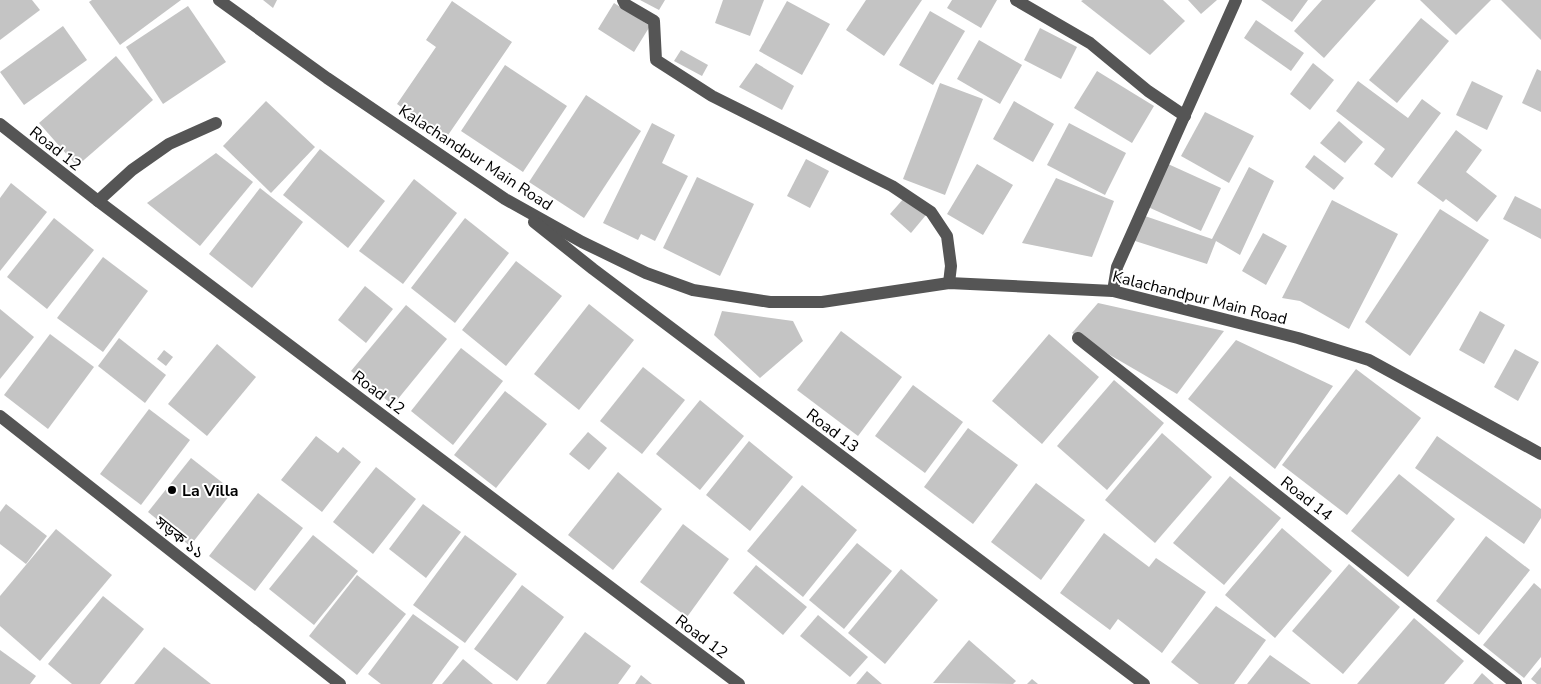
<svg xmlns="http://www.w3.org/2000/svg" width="1541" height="684" viewBox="0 0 1541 684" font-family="'Nunito Sans','Noto Sans Bengali',sans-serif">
<rect width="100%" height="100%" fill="#fff"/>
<g fill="#c4c4c4">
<polygon points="0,0 32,0 40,10 0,40"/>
<polygon points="92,0 181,0 120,45 89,2"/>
<polygon points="263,0 277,0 273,8"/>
<polygon points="640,0 665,0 659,10"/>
<polygon points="723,0 764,0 750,36 715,23"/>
<polygon points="866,0 922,0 884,56 846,30"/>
<polygon points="952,0 997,0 981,28 947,8"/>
<polygon points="1083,0 1163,0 1185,21 1150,55 1081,1"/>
<polygon points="1188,0 1217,0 1201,14"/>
<polygon points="1261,0 1308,0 1292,22"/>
<polygon points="1322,0 1376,0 1324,58 1294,31"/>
<polygon points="1420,0 1491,0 1456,35"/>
<polygon points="1501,0 1541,0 1541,40"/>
<polygon points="452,1 512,42 446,138 397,104 436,47 426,40"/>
<polygon points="787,1 830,24 802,75 759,51"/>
<polygon points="614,3 650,26 634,52 598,29"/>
<polygon points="188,6 226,62 163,104 126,47"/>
<polygon points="930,11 965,31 933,85 899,65"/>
<polygon points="1421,18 1449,41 1397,103 1369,80"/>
<polygon points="1256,20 1304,53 1291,71 1244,38"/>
<polygon points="63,26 87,60 24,105 0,72"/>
<polygon points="1040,28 1077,47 1061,79 1024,60"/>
<polygon points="979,40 1022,65 1000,104 957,79"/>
<polygon points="681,50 708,65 702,76 674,61"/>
<polygon points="116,56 153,100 77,166 39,123"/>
<polygon points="756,63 794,86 782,110 739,87"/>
<polygon points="1313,63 1334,80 1310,110 1290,94"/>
<polygon points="505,65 567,106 523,172 461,131"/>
<polygon points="1537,69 1541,71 1541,112 1522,103"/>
<polygon points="1097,71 1154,106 1132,143 1074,108"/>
<polygon points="1358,81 1408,118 1422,99 1441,113 1392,178 1374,164 1385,149 1336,111"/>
<polygon points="1472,81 1503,96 1487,130 1456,115"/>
<polygon points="940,83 983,99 945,195 903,179"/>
<polygon points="586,95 641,131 584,218 529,182"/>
<polygon points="266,101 315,147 271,193 223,146"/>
<polygon points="1014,101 1054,124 1033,162 993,139"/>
<polygon points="1205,112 1254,136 1229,183 1181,156"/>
<polygon points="1339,121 1363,142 1345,163 1320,143"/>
<polygon points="652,123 675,135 662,163 688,176 655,241 641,234 638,240 603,223"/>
<polygon points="1069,123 1126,153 1105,195 1047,165"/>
<polygon points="1456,130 1482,150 1466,172 1497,196 1477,222 1446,199 1443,202 1417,183"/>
<polygon points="320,149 385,201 348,248 283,195"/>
<polygon points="216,153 253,182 200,246 147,203"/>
<polygon points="1314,155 1344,178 1334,190 1305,167"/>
<polygon points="806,159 829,171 810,208 787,196"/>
<polygon points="977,164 1013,185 983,235 947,214"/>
<polygon points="1168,164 1221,188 1201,231 1148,207"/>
<polygon points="1249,167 1274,181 1240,255 1216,241 1207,264 1132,240 1142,215 1212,239"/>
<polygon points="697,177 754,204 720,276 663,248"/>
<polygon points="1056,178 1114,201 1092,257 1022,243"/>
<polygon points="414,179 457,213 403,284 359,251"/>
<polygon points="11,183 47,212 0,271 0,198"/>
<polygon points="260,188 303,222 252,288 209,254"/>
<polygon points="1515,196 1541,209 1541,239 1503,219"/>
<polygon points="905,197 926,215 911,233 890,214"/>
<polygon points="1332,200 1398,234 1349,329 1300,301 1282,298"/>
<polygon points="1440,209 1489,240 1410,356 1365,322"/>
<polygon points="54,218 94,250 47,309 7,277"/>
<polygon points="465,218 509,253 455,323 411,288"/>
<polygon points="1263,233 1287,246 1266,285 1242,271"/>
<polygon points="103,257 148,291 103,352 57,318"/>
<polygon points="516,261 562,296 506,366 462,330"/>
<polygon points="365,286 393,309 366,343 338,320"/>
<polygon points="1098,303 1224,331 1177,394 1072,333"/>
<polygon points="589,304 634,340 579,410 534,374"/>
<polygon points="406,305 447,339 393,405 351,371"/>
<polygon points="0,309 34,337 0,379"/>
<polygon points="722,311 793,321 803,341 760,378 714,335"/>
<polygon points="1480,311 1505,325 1484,364 1459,350"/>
<polygon points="841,331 902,377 858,436 797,390"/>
<polygon points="50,334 94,367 48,429 4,395"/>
<polygon points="1049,334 1099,377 1042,444 992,401"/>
<polygon points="119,338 166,375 145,403 98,366"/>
<polygon points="1236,340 1333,386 1275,469 1188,399"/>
<polygon points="217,344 256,377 207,436 168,404"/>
<polygon points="461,348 503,381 453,445 411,411"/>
<polygon points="1515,349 1539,362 1518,401 1494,387"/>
<polygon points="164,350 173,357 166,366 157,359"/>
<polygon points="643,367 685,400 642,454 600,421"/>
<polygon points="1356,369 1421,418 1347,515 1282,465"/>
<polygon points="1114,380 1164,423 1107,490 1057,446"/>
<polygon points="913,385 963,422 925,473 875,436"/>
<polygon points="505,391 547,424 496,488 454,455"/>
<polygon points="700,400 744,436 700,490 656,454"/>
<polygon points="149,409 190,440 141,505 100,474"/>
<polygon points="968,428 1018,465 973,524 924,487"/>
<polygon points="588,432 607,448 589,470 569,454"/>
<polygon points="1162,433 1212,477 1155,543 1105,500"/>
<polygon points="316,436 338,453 343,447 361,462 322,512 281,480"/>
<polygon points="1437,436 1541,509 1541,518 1524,544 1415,468"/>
<polygon points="749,441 793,477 750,531 706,495"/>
<polygon points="191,458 233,491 190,546 148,512"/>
<polygon points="376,467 416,499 373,554 333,522"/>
<polygon points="618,472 662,509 613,570 568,535"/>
<polygon points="1399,474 1455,519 1408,577 1351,531"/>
<polygon points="1230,476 1281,518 1224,585 1173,543"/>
<polygon points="1036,483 1085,520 1041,580 991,542"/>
<polygon points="802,485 857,530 803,597 747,551"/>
<polygon points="258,493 303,528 255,591 209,556"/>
<polygon points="6,504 47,536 26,564 0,544 0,512"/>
<polygon points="423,504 461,532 426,578 389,549"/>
<polygon points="683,524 729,559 687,617 640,582"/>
<polygon points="1282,528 1332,571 1275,638 1225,595"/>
<polygon points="56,529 112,575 40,661 0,626 0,596"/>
<polygon points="1104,533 1149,567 1156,558 1206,592 1162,653 1118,619 1110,630 1060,593"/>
<polygon points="313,535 358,571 314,625 269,589"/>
<polygon points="465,535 517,574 465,643 413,605"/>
<polygon points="1486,536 1530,570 1479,635 1436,601"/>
<polygon points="857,543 892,571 844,629 809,600"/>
<polygon points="1349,564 1400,607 1343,674 1292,631"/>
<polygon points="756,565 807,607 783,635 733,593"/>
<polygon points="901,569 938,600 885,664 848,633"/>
<polygon points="357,575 406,614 357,675 309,636"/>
<polygon points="1534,583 1541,589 1541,657 1524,678 1483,645"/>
<polygon points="522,585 564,617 517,681 474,649"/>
<polygon points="103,596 144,629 100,684 72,684 48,664"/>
<polygon points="1216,606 1266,640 1234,684 1199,684 1171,662"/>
<polygon points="413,614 459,647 432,684 381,684 368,674"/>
<polygon points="818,615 868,657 850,677 800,636"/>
<polygon points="1414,618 1464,661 1444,684 1357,684"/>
<polygon points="585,632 631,666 618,684 546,684"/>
<polygon points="969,640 1016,681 1013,684 933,683"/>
<polygon points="164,647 211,684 134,684"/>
<polygon points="0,650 36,676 30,684 0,684"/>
<polygon points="1270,655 1311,684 1247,684"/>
<polygon points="463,659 493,684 442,684"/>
<polygon points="1541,667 1541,684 1537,684 1531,679"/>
<polygon points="867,671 882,684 856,684"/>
<polygon points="1482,673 1494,684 1473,684"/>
<polygon points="641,675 652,684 635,684"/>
<polygon points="1032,679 1038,684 1027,684"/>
</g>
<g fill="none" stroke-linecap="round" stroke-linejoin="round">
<g stroke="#555" stroke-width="12">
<polyline points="219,0 327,78 505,199 582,242 646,273 693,290 770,302 822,302 949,283 1113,291 1298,338 1369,360 1541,454"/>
<polyline points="623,0 625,4 654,21 656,60 712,96 892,186 931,212 947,236 951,266 949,283"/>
<polyline points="1016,0 1090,43 1148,91 1185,116"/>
<polyline points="0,124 98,201 739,684"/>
<polyline points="98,201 132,170 169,144 216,123"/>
<polyline points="534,222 593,269 1144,684"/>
<polyline points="1113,291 1117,267 1236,0"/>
<polyline points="1078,338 1516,684"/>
<polyline points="0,416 340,684"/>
</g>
</g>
<circle fill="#000" stroke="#fff" stroke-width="2" cx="172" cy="490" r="5"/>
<g text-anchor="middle" stroke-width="4" stroke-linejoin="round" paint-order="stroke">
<g font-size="16" fill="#000" stroke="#fff">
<text transform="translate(56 148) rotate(38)" y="6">Road 12</text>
<text transform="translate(476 157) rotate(33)" y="6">Kalachandpur Main Road</text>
<text transform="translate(1200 297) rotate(14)" y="6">Kalachandpur Main Road</text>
<text transform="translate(379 392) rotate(37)" y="6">Road 12</text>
<text transform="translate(833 430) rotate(37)" y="6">Road 13</text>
<text transform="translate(1307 498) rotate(38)" y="6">Road 14</text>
<text transform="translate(180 537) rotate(38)" y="6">সড়ক ১১</text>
<text transform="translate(702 636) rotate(37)" y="6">Road 12</text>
</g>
<g font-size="16" font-weight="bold" fill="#000" stroke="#fff" text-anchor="start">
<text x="182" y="496">La Villa</text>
</g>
</g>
</svg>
